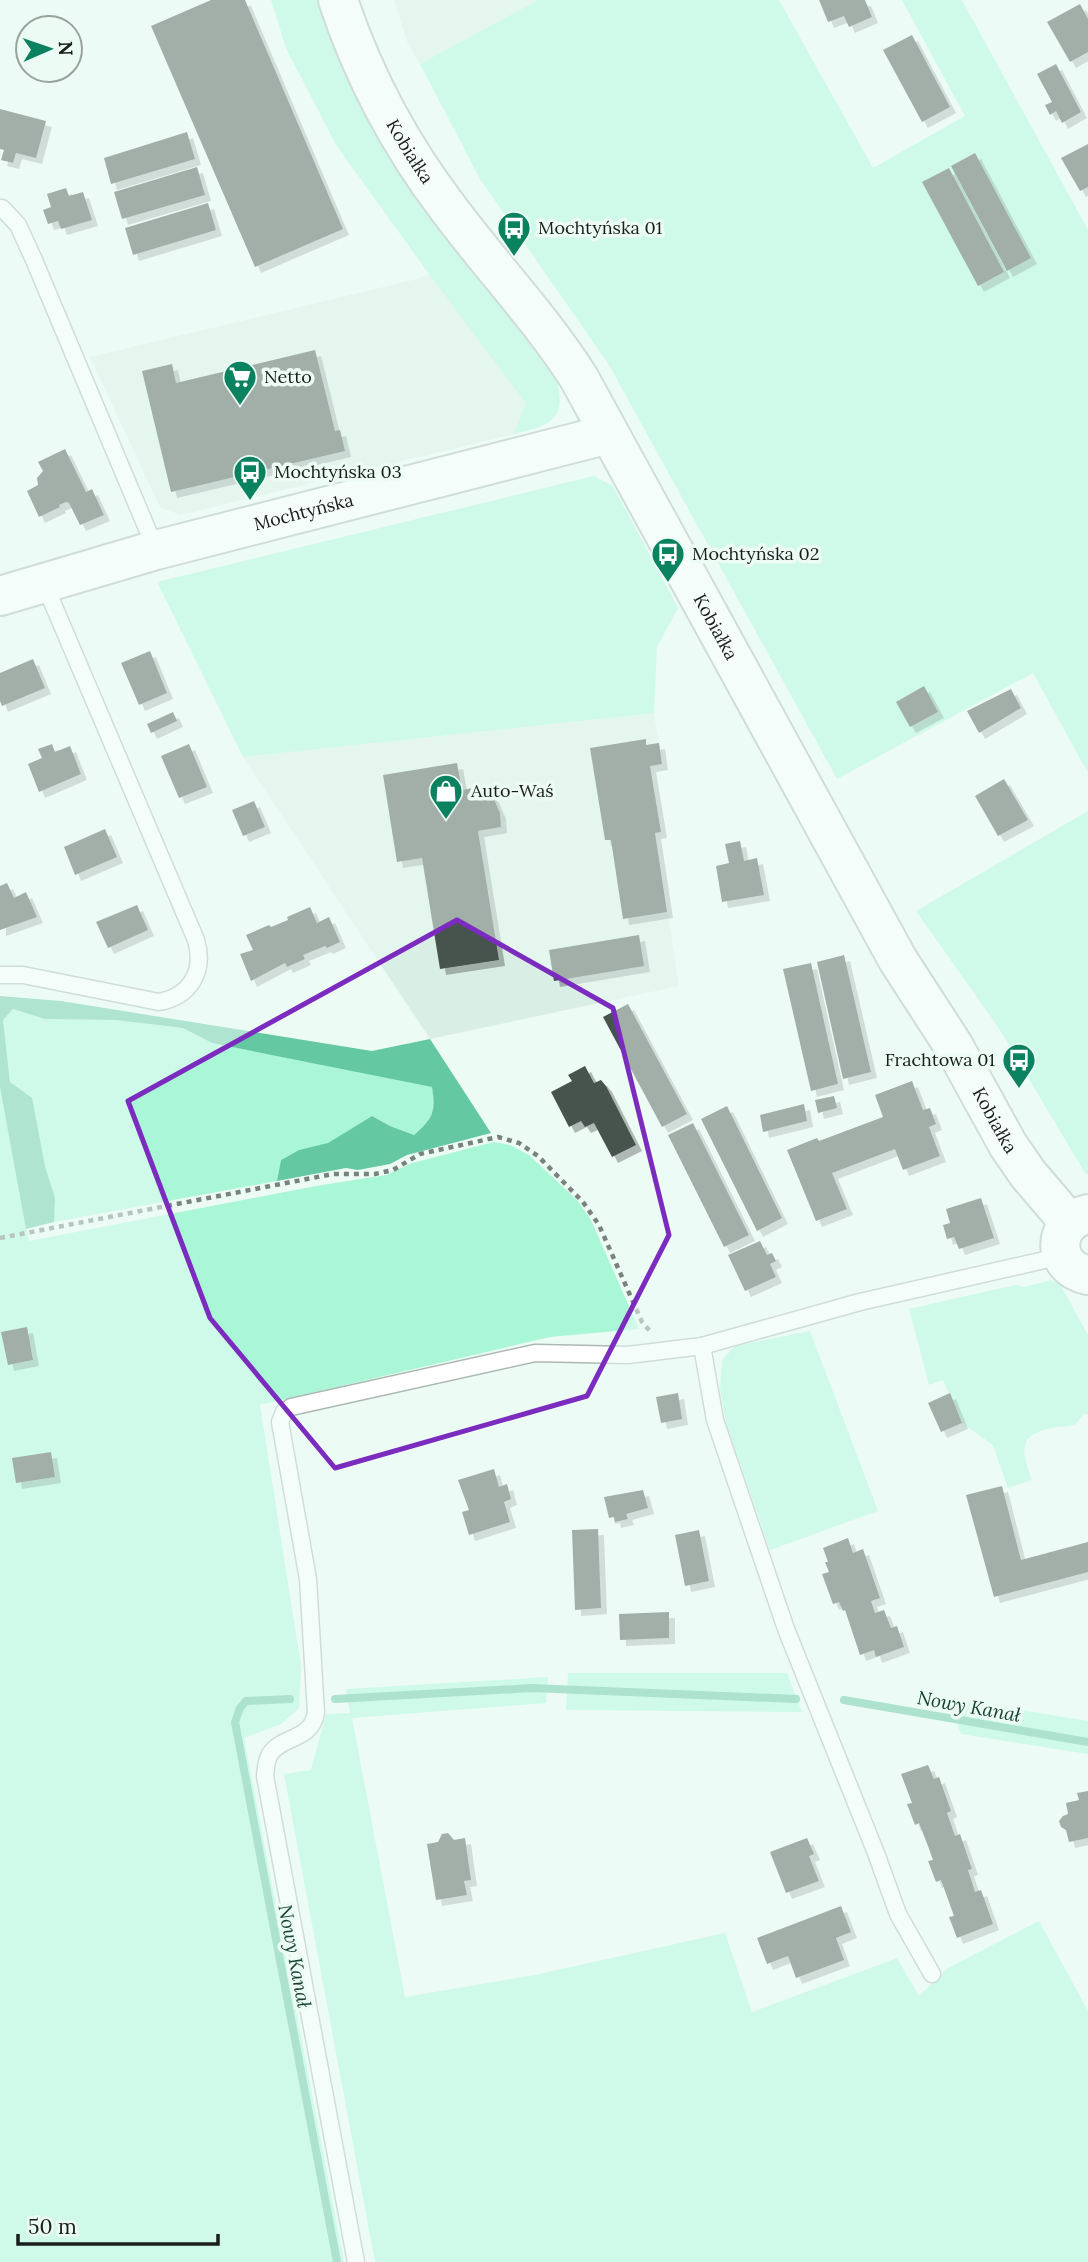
<svg xmlns="http://www.w3.org/2000/svg" width="1088" height="2262" viewBox="0 0 1088 2262" font-family="Lora,serif">
<defs>
<filter id="shadow"><feDropShadow dx="6" dy="6" stdDeviation="0" flood-color="#0004"/></filter>
</defs>
<rect width="100%" height="100%" fill="#edfbf5"/>
<g fill="#d9efe5">
<polygon points="394,0 538,0 420,64 408,44"/>
<polygon points="429,274 527,403 514,434 180,515 160,507 90,357 417,279"/>
<polygon points="654,713 662,765 650,767 655,832 679,986 430,1039 243,757"/>
</g>
<g fill="#aaf7d7">
<path d="M271 0H320L437 216 557 382C567 423 547 425 514 434L526 403 429 274 336 145 286 48Z"/>
<polygon points="538,0 779,0 873,168 965,116 902,0 962,0 1088,230 1088,773 1033,673 837,779 609,365 480,179 420,64"/>
<polygon points="594,476 613,486 678,608 657,647 654,713 243,757 157,582"/>
<polygon points="1088,811 1088,1175 1085,1173 998,1027 916,911"/>
<path d="M13 1009 45 1019 115 1020 183 1028 212 1043 432 1086C436 1112 433 1118 414 1135L390 1126 372 1116 327 1144 299 1150 281 1160 277 1181 54 1222 55 1198 45 1166 10 1082 3 1020Z"/>
<polygon points="0,1087 29,1241 316,1186 386,1175 412,1163 494,1142 510,1145 529,1155 577,1200 591,1220 639,1329 550,1337 260,1405 301,1666 299,1708 281,1724 244,1738 344,2262 0,2262"/>
<path d="M1051 1280 1060 1284 1088 1335V1414H1084L1075 1425C1067 1427 1059 1426 1052 1428 1016 1435 1022 1453 1032 1480L1008 1488 993 1445 962 1423 943 1380 929 1385 909 1309 1015 1285 1024 1287Z"/>
<polygon points="810,1331 878,1511 770,1550 726,1423 720,1388 722,1360 735,1346"/>
<polygon points="568,1673 787,1673 802,1712 566,1710"/>
<polygon points="548,1677 546,1703 352,1718 405,1997 535,1975 725,1933 752,2012 897,1958 919,1996 948,1968 1039,1921 1088,2011 1088,2262 375,2262 284,1774 311,1770 326,1714 350,1713 346,1689"/>
<polygon points="947,1698 1088,1721 1088,1754 961,1734"/>
</g>
<path fill="#64c9a3" d="M0 996 61 1001 372 1051 430 1039 491 1133 407 1155 390 1164 358 1170 346 1168 277 1181 281 1160 299 1150 328 1143 372 1116 390 1126 414 1135C433 1118 436 1112 432 1087L212 1043 183 1028 115 1020 45 1019 13 1009 3 1020 10 1082 32 1098 45 1166 55 1198 54 1222 26 1229 0 1087Z"/>
<g fill="none" stroke-linecap="round" stroke-linejoin="round">
<g stroke="#5dc39d" stroke-width="8">
<polyline points="290,1699 246,1701 240,1708 235,1722 337,2262"/>
<polyline points="335,1699 533,1688 796,1699"/>
<polyline points="844,1700 1088,1742"/>
</g>
</g>
<g fill="#47534d" filter="url(#shadow)">
<polygon points="211,0 245,0 343,229 255,267 151,26"/>
<polygon points="819,0 865,0 872,17 849,27 844,16 828,22"/>
<polygon points="1080,4 1088,19 1088,52 1070,62 1047,22"/>
<polygon points="912,35 950,107 922,122 883,50"/>
<polygon points="1056,64 1081,112 1062,123 1056,111 1050,115 1045,105 1052,102 1037,74"/>
<polygon points="0,109 46,121 36,158 16,153 13,163 1,160 4,150 0,149"/>
<polygon points="187,132 195,159 111,184 104,158"/>
<polygon points="1088,144 1088,187 1080,191 1061,158"/>
<polygon points="975,153 1031,258 1007,271 951,166"/>
<polygon points="197,167 205,195 122,219 114,192"/>
<polygon points="949,168 1004,272 978,286 922,182"/>
<polygon points="66,188 69,196 83,192 92,220 61,229 58,221 48,224 43,210 51,207 47,194"/>
<polygon points="208,203 216,230 133,255 125,228"/>
<polygon points="315,350 335,431 340,430 345,451 171,492 142,371 172,364 176,383"/>
<polygon points="65,449 86,492 92,489 104,515 80,525 69,503 66,502 59,505 60,507 39,517 27,491 38,485 37,478 43,471 38,462"/>
<polygon points="150,651 167,693 139,705 121,663"/>
<polygon points="33,659 45,688 2,706 0,701 0,673"/>
<polygon points="924,686 938,712 910,727 896,702"/>
<polygon points="1011,689 1021,708 979,733 967,711"/>
<polygon points="173,712 177,721 151,733 147,724"/>
<polygon points="646,739 646,745 659,743 662,764 650,766 661,832 655,833 667,912 623,919 611,840 605,840 590,748"/>
<polygon points="52,744 55,752 70,746 81,774 39,792 28,764 42,758 38,749"/>
<polygon points="189,744 207,787 179,798 161,756"/>
<polygon points="457,763 462,790 484,786 493,797 500,813 501,827 478,831 499,960 440,969 422,858 397,862 383,775"/>
<polygon points="1004,779 1028,820 998,836 975,796"/>
<polygon points="254,801 265,827 243,836 232,810"/>
<polygon points="105,829 117,857 75,875 64,847"/>
<polygon points="740,841 744,861 757,858 764,895 722,902 716,866 729,863 725,844"/>
<polygon points="7,883 14,898 26,892 37,917 0,930 0,886"/>
<polygon points="137,905 148,930 108,948 96,922"/>
<polygon points="310,907 317,923 329,917 340,942 327,948 325,946 303,955 305,959 287,967 285,963 251,981 240,954 253,950 246,935 269,925 271,927 288,920 287,917"/>
<polygon points="639,935 644,966 554,981 549,950"/>
<polygon points="844,955 871,1072 843,1079 817,962"/>
<polygon points="811,963 838,1084 811,1091 783,969"/>
<polygon points="628,1004 687,1114 662,1127 603,1017"/>
<polygon points="585,1066 594,1083 601,1080 606,1086 636,1145 612,1157 594,1123 585,1127 581,1121 569,1127 551,1092 572,1081 568,1075"/>
<polygon points="912,1081 923,1110 930,1108 936,1124 929,1127 940,1156 903,1170 895,1149 832,1173 847,1209 816,1221 787,1150 817,1138 819,1141 883,1117 875,1095"/>
<polygon points="834,1096 837,1108 818,1113 815,1100"/>
<polygon points="804,1104 807,1121 763,1132 760,1115"/>
<polygon points="727,1106 782,1218 757,1231 701,1119"/>
<polygon points="693,1123 749,1235 724,1247 668,1135"/>
<polygon points="981,1198 994,1238 959,1249 954,1237 947,1239 943,1225 950,1223 946,1209"/>
<polygon points="760,1241 767,1255 772,1253 776,1261 770,1264 776,1277 745,1291 728,1255"/>
<polygon points="27,1327 33,1360 8,1365 1,1332"/>
<polygon points="678,1393 682,1419 661,1423 656,1397"/>
<polygon points="950,1393 962,1423 941,1432 928,1403"/>
<polygon points="51,1452 55,1477 16,1483 12,1458"/>
<polygon points="494,1469 499,1487 507,1484 511,1499 504,1502 510,1522 469,1535 462,1512 469,1510 458,1480"/>
<polygon points="1002,1486 1021,1560 1088,1542 1088,1572 994,1597 966,1495"/>
<polygon points="643,1490 648,1508 626,1514 628,1519 615,1522 614,1517 609,1518 604,1497"/>
<polygon points="598,1529 601,1608 575,1610 572,1530"/>
<polygon points="699,1530 709,1581 685,1586 675,1535"/>
<polygon points="848,1538 853,1553 863,1549 880,1598 871,1601 875,1613 884,1610 891,1628 897,1626 904,1647 876,1657 874,1650 860,1655 845,1610 843,1611 839,1602 833,1604 822,1574 829,1572 825,1562 828,1562 823,1548"/>
<polygon points="669,1612 669,1638 620,1640 619,1614"/>
<polygon points="928,1765 934,1779 939,1777 951,1811 947,1813 955,1836 960,1834 972,1869 968,1870 975,1892 981,1890 993,1924 957,1938 949,1917 954,1916 941,1880 936,1882 928,1861 933,1860 928,1846 919,1823 915,1825 907,1804 912,1803 901,1774"/>
<polygon points="1088,1791 1088,1838 1069,1842 1066,1830 1061,1827 1059,1821 1063,1816 1068,1814 1066,1803 1079,1800 1077,1793"/>
<polygon points="448,1833 454,1840 465,1838 471,1880 464,1881 467,1895 436,1900 427,1844 438,1842 442,1834"/>
<polygon points="807,1838 814,1854 809,1856 819,1881 786,1893 770,1852"/>
<polygon points="841,1906 851,1932 836,1938 844,1960 796,1978 788,1956 767,1964 757,1938"/>
</g>
<g fill="none" stroke-linecap="round" stroke-linejoin="round">
<defs>
<g id="lane">
<polyline points="2,208 18,225 34,260 156,550"/>
<path d="M0 975H23L159 1002C191 996 205 971 196 940L44 583"/>
<polyline points="702,1346 715,1420 786,1629 876,1853 898,1914 932,1974"/>
<path d="M356 2262 265 1776C266 1769 266 1760 270 1754 283 1735 311 1741 316 1713L308 1579 280 1422 284 1412 291 1407 535 1353 628 1355 702 1346 860 1302 1062 1256"/>
</g>
<g id="secondary">
<path id="s1" d="M338 0C363 75 400 145 448 208 491 266 540 317 579 378L898 960 953 1045 1008 1145 1028 1174 1069 1222"/>
<path id="s2" d="M0 596 156 550 609 434"/>
<path d="M1088 1214C1051 1222 1051 1268 1088 1275"/>
</g>
</defs>
<use href="#lane" stroke="#acb9b3" stroke-width="19"/>
<use href="#secondary" stroke="#acb9b3" stroke-width="42"/>
<polyline stroke="#79827e" stroke-width="4.5" stroke-dasharray="5 5" stroke-linecap="butt" points="0,1238 333,1174 375,1174 393,1170 420,1154 498,1137 519,1143 538,1156 583,1202 599,1225 642,1322 650,1331"/>
<use href="#lane" stroke="#fff" stroke-width="16"/>
<use href="#secondary" stroke="#fff" stroke-width="38"/>
</g>
<path d="M0 0H1088V2262H0ZM457 920 613 1008 669 1235 587 1396 335 1468 210 1318 128 1101Z" fill="#edfbf5" fill-opacity=".55" fill-rule="evenodd"/>
<path fill="none" stroke="#7b2cbf" stroke-width="5" stroke-linejoin="round" d="M457 920 613 1008 669 1235 587 1396 335 1468 210 1318 128 1101Z"/>
<defs>
<symbol id="bus-pin" viewBox="-11 -11 22 30"><path d="M0 17L-7.5 6A9.5 9.5 0 1 1 7.5 6Z" fill="#0a815f" stroke="#edfbf5"/><path d="M-5-6H5V4H4V6H2V4H-2V6H-4V4H-5ZM-3.5-4V0h7V-4ZM-3.5 1.2v1.5H-2V1.2ZM2 1.2v1.5H3.5V1.2Z" fill="#fff"/></symbol>
<symbol id="supermarket-pin" viewBox="-11 -11 22 30"><path d="M0 17L-7.5 6A9.5 9.5 0 1 1 7.5 6Z" fill="#0a815f" stroke="#edfbf5"/><path d="M-6-5.5h2.5l.6 2H6L4.5 2H-2.5L-4.4-4H-6ZM-1.5 3.2a1.3 1.3 0 1 0 .1 0ZM3 3.2a1.3 1.3 0 1 0 .1 0Z" fill="#fff"/></symbol>
<symbol id="shop-pin" viewBox="-11 -11 22 30"><path d="M0 17L-7.5 6A9.5 9.5 0 1 1 7.5 6Z" fill="#0a815f" stroke="#edfbf5"/><path d="M-5-2.5h2.3a2.7 3.5 0 0 1 5.4 0H5L5.5 6h-11ZM-1.5-2.5h3a1.5 2.3 0 0 0-3 0Z" fill="#fff"/></symbol>
</defs>
<g fill-rule="evenodd">
<use href="#bus-pin" x="495" y="209" width="38" height="52"/>
<use href="#supermarket-pin" x="221" y="358" width="38" height="52"/>
<use href="#bus-pin" x="231" y="453" width="38" height="52"/>
<use href="#bus-pin" x="649" y="535" width="38" height="52"/>
<use href="#shop-pin" x="427" y="772" width="38" height="52"/>
<use href="#bus-pin" x="1000" y="1041" width="38" height="52"/>
</g>
<g text-anchor="middle" stroke-width="7" stroke-linejoin="round" paint-order="stroke">
<g font-size="18" fill="#191e1c" stroke="#edfbf5">
<text dy="6" stroke="none"><textPath href="#s1" startOffset="168">Kobiałka</textPath></text>
<text dy="6" stroke="none"><textPath href="#s2" startOffset="315">Mochtyńska</textPath></text>
<text dy="6" stroke="none"><textPath href="#s1" startOffset="735">Kobiałka</textPath></text>
<text dy="6" stroke="none"><textPath href="#s1" startOffset="1302">Kobiałka</textPath></text>
</g>
<g font-size="18" fill="#191e1c" stroke="#edfbf5" text-anchor="start">
<text x="538" y="234">Mochtyńska 01</text>
<text x="264" y="383">Netto</text>
<text x="274" y="478">Mochtyńska 03</text>
<text x="692" y="560">Mochtyńska 02</text>
<text x="471" y="797">Auto-Waś</text>
<text x="995" y="1066" text-anchor="end">Frachtowa 01</text>
</g>
<g font-size="19" font-style="italic" fill="#164233" stroke="#edfbf5">
<text transform="translate(969 1706) rotate(10)" y="7">Nowy Kanał</text>
<text transform="translate(295 1956) rotate(79)" y="7">Nowy Kanał</text>
</g>
</g>
<g transform="translate(49 49) rotate(88)"><circle r="33" fill="#edfbf5" stroke="#98a39e" stroke-width="2"/>
<path d="M0-5L12 26L0 18L-12 26Z" fill="#0a815f"/>
<text y="-10" font-size="19" font-weight="bold" text-anchor="middle" fill="#191e1c">N</text>
</g>
<path d="M18 2234v10h200v-10" fill="none" stroke="#191e1c" stroke-width="3.5"/>
<text x="28" y="2234" font-size="21" fill="#191e1c" stroke="#edfbf5" stroke-width="5" paint-order="stroke">50 m</text>
</svg>
